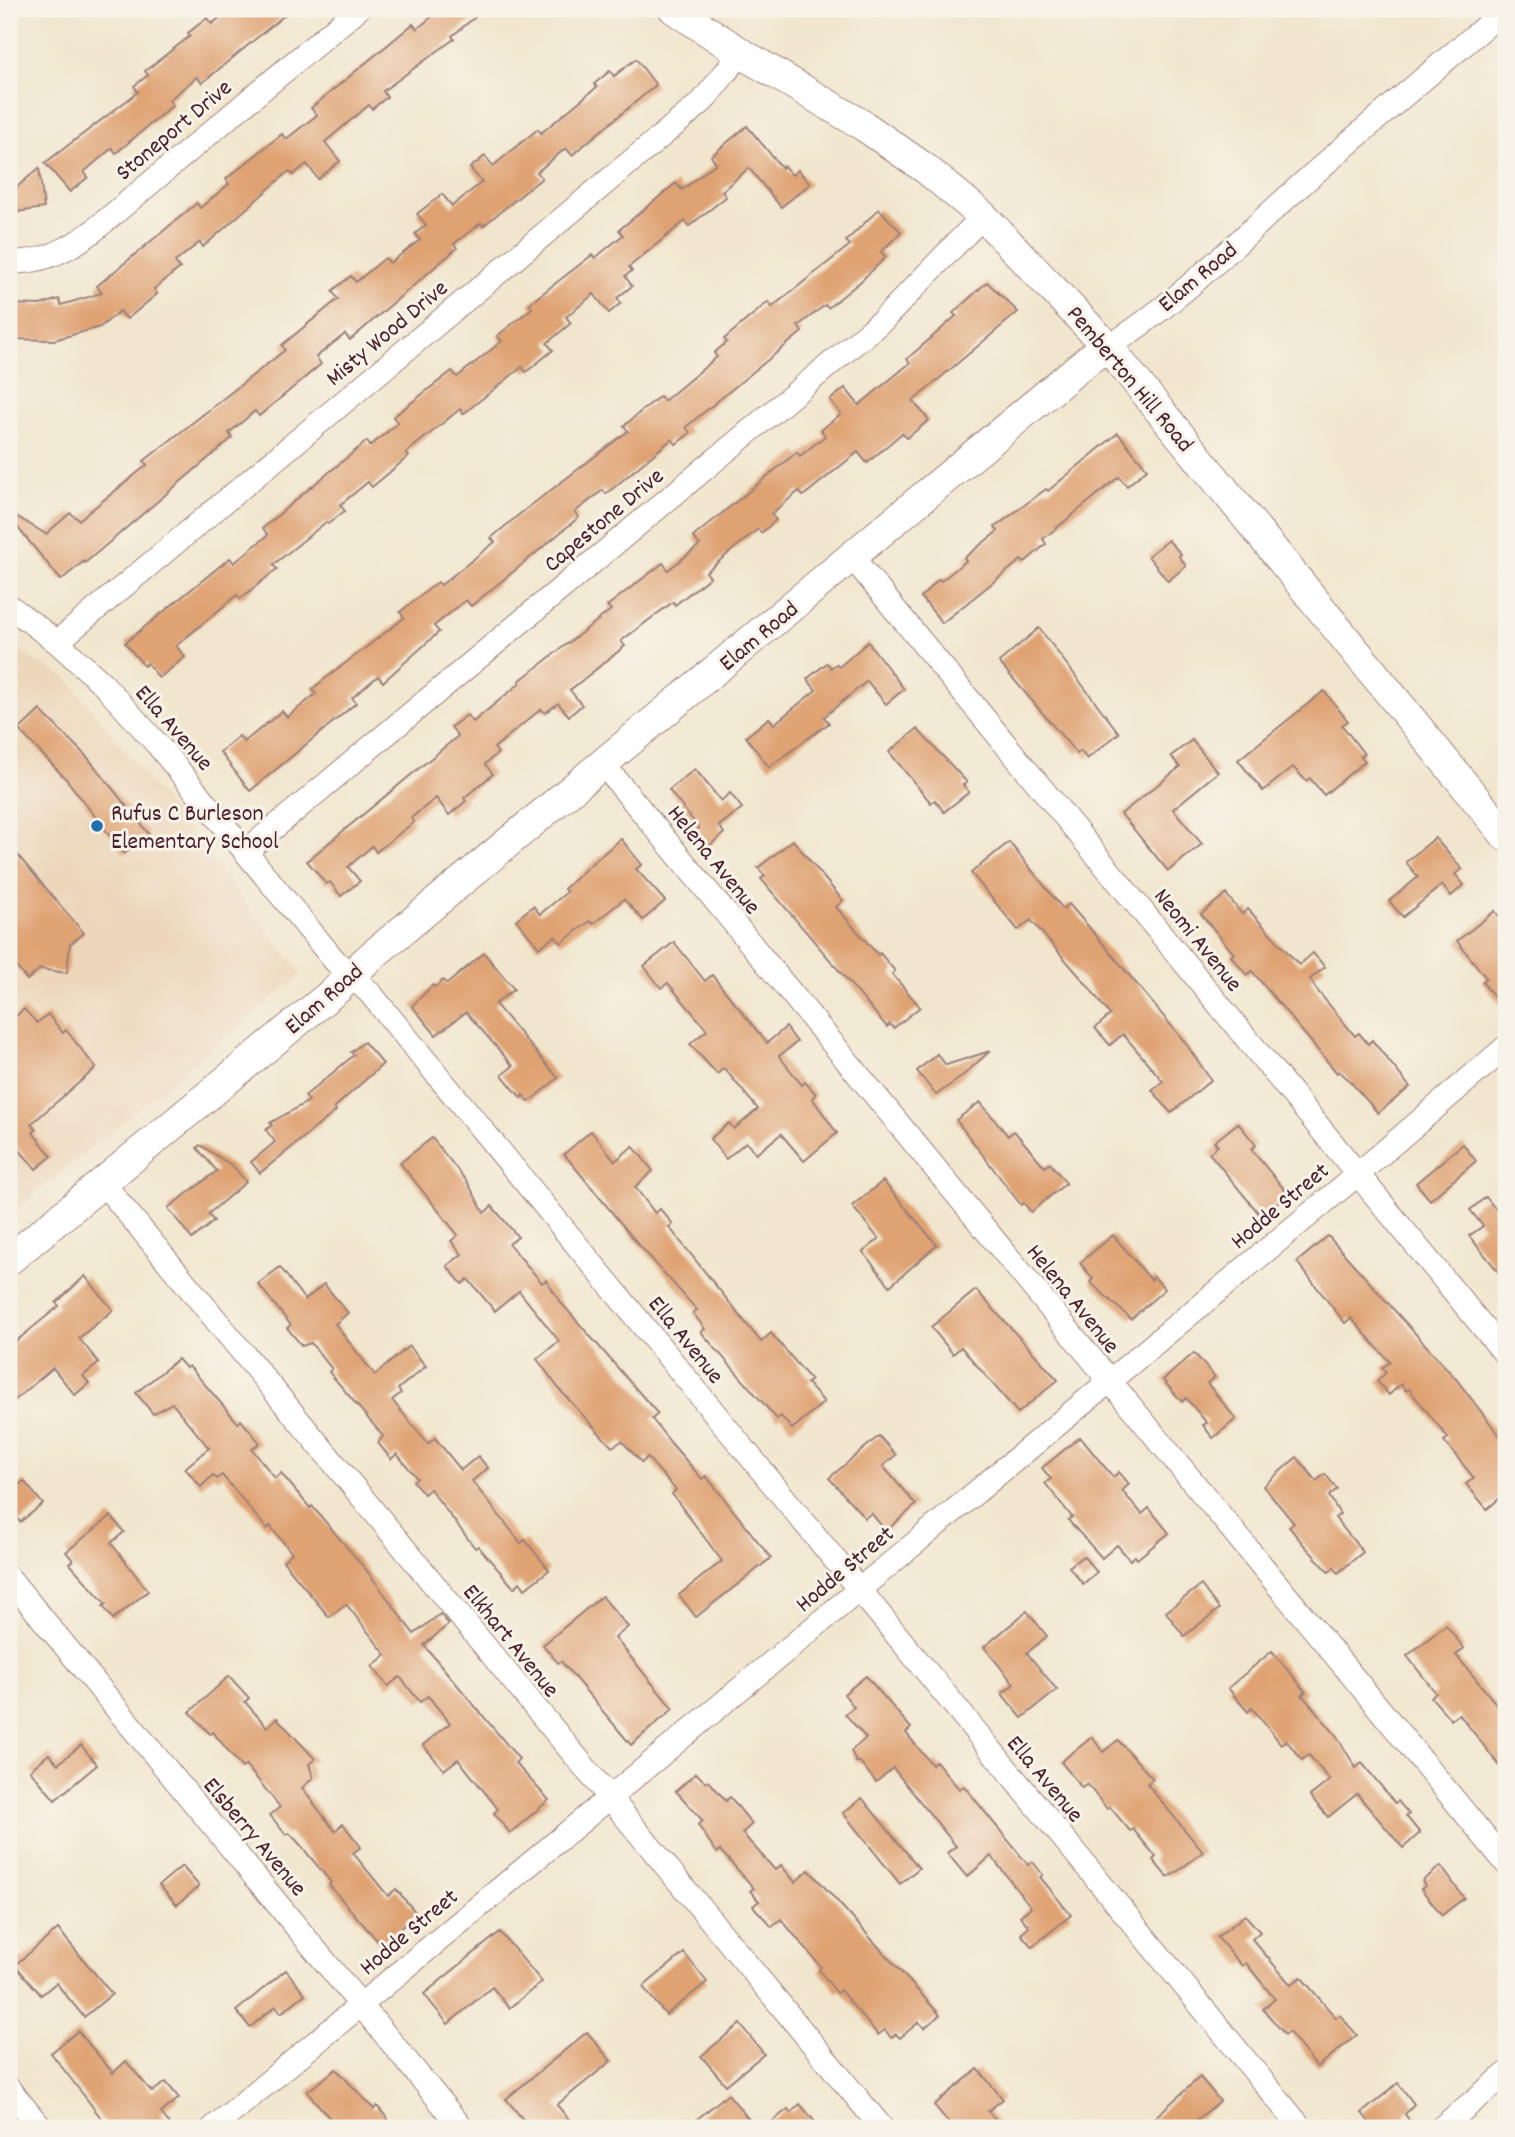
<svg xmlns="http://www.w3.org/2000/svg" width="1515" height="2137" viewBox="0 0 1515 2137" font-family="Dekko,sans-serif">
<rect width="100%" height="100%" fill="#f7f3e8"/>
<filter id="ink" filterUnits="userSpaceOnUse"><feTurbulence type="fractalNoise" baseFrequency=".0143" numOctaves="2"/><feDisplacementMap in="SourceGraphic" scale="14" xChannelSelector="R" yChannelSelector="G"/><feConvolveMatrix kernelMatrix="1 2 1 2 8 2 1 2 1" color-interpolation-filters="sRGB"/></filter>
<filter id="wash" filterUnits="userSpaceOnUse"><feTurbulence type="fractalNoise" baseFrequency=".00686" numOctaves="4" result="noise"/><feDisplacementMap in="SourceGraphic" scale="28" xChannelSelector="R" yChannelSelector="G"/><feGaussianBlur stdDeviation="1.57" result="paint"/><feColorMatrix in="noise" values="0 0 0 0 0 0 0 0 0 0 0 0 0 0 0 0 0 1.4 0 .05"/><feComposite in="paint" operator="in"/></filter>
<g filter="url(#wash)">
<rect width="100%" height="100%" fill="#f1e6cd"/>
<polygon fill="#edd7bb" points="9,646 67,678 302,974 9,1216"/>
<g id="blocks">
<g fill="#dfa272">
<polygon points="230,9 292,9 202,83 197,77 169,100 173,105 116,153 112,148 84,172 88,177 70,192 45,163 138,92 134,86 148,75 145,71 190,36 188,33 207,18 212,24"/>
<polygon points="441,9 485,9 452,36 454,39 383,91 387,97 372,109 369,105 325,142 340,161 318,179 307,164 293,175 289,171 203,247 200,242 175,262 180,268 154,289 157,294 127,319 120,311 100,327 54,340 9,339 9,304 40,305 59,299 61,305 102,293 97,286 197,203 200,208 229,184 226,179 262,150 282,134 286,139 317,115 311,108 413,24 417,29"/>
<polygon points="636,59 656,85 572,155 566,148 537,172 542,178 483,226 481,223 454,244 457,248 350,340 345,334 316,357 321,364 259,416 255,411 229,433 232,438 85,563 84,561 61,580 9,517 9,512 46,534 70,513 79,520 147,465 144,461 285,350 282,345 338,299 332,291 351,276 356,282 385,258 390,263 420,240 415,234 426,225 417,214 442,194 452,206 482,182 470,168 485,156 493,166 538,129 541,133 597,87 594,84 610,71 614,76"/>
<polygon points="747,126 782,168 784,166 792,175 798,170 810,184 781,207 749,168 722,191 726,197 689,226 685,221 629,267 632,271 625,276 632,286 617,298 621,303 609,313 594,294 566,317 571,323 547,343 553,350 526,372 522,367 463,414 460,409 406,453 409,456 372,487 368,482 340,505 345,511 328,524 326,522 273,565 277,569 240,599 237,595 176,646 185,657 159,678 147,663 144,666 125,643 230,558 234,563 268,535 263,528 304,493 367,441 370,446 398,423 393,417 452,371 457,377 502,341 497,336 532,308 529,304 592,255 595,258 623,235 619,230 676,183 682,190 716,163 711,156"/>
<polygon points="39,168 44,208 9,213 9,194"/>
<polygon points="879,209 901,232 881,252 886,257 861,281 828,308 825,305 798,326 802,332 686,427 690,433 676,444 672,439 606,494 603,490 575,512 579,517 519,567 471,606 466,600 434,626 439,632 383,682 378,676 352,698 356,703 250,791 220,752 239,736 244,742 282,711 287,717 316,694 312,689 404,618 400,612 438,582 441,585 495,542 491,538 521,513 628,431 624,426 639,413 660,396 664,401 717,357 714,353 727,342 724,339 768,302 772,307 850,245 846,241"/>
<polygon points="987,282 1018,312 913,401 929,420 907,438 902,433 867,463 858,452 803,496 799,491 771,514 776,520 761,533 758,529 706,572 710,577 675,605 673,602 621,641 625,646 570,690 582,705 569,716 558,703 545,713 541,709 494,748 498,753 485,764 493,774 464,798 466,801 449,815 436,798 411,818 414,822 376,852 372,846 348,867 360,881 341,896 330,882 326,884 307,861 458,736 451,727 467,715 473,722 520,683 519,681 611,610 607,606 663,563 668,570 700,545 693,537 797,452 800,456 825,436 821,430 841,414 830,400 845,388 859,405 910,363 907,359 956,316 953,313"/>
<polygon points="1118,433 1147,469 1127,486 1119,477 1043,539 1046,544 1024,563 1021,560 942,623 921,597 939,579 941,581 966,561 964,558 998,531 995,527 1046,489 1048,491"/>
<polygon points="1168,540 1181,554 1179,556 1186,566 1168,581 1148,556"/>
<polygon points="1039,628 1119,733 1087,759 1081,751 1077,754 999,662"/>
<polygon points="868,642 904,689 886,704 867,681 824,717 829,723 769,767 746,737 769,718 774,724 816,690 807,679 827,663 831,668 836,664 839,667"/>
<polygon points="1324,691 1348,721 1342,725 1364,754 1361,756 1365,761 1324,795 1310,778 1306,781 1293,767 1263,791 1238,760"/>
<polygon points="40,710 88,758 149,834 124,854 66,779 19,730"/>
<polygon points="917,729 967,782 963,785 969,792 944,812 935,800 931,803 889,752"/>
<polygon points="1192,740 1218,772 1173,809 1202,844 1168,871 1121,814 1180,767 1171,756"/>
<polygon points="695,769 721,801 730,793 742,808 719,826 724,833 708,847 695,831 699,828 669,790"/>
<polygon points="1435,838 1462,869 1455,874 1464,885 1451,896 1442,885 1403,917 1389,901 1418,877 1406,862"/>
<polygon points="621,839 642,865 636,869 665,901 643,920 624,899 593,924 590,921 561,943 555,936 539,948 516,920 533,906 540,914 567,892 564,889 591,864"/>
<polygon points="793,840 843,901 836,907 878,955 880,953 895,971 892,974 920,1007 894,1028 890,1024 887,1027 761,879 765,876 758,868"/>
<polygon points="1009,842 1063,909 1069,904 1100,940 1184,1041 1211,1080 1171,1113 1152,1090 1163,1081 1123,1034 1110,1045 1095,1028 1110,1015 1088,986 1031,920 1018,930 971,873"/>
<polygon points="9,845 84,933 70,944 67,973 40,969 27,980 9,958"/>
<polygon points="1226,894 1242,914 1248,909 1299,965 1313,953 1325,967 1310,979 1316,989 1355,1036 1359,1033 1368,1044 1372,1040 1410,1087 1378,1113 1348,1079 1339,1071 1337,1073 1252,971 1247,975 1231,956 1234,954 1201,914"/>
<polygon points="1495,911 1506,925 1506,1011 1482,982 1486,978 1457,941"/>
<polygon points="674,942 705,981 712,975 767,1043 786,1027 797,1042 779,1056 802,1085 805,1082 816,1094 812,1098 837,1133 804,1161 781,1134 756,1154 746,1142 726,1159 710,1139 729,1123 734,1129 758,1109 724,1068 717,1074 690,1044 707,1030 668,983 661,988 644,966"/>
<polygon points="484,953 514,989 495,1004 558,1078 529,1102 523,1095 521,1098 502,1075 513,1066 466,1012 436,1035 412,1006 433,985 435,987 443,980 447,984"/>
<polygon points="24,1009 37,1023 48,1014 63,1033 66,1030 96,1068 31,1124 36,1130 33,1133 52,1156 36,1169 16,1146 9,1152 9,1022"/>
<polygon points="364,1042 383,1064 334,1108 336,1111 260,1173 251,1162 275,1142 266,1130 272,1125 270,1123 309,1101 305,1096 354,1055 351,1052"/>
<polygon points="990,1051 960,1078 936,1095 917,1071 937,1054 946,1065"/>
<polygon points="980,1102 1008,1136 1014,1131 1045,1167 1050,1163 1066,1183 1031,1212 1024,1203 1021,1205 956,1120"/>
<polygon points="1238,1123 1256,1145 1251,1149 1288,1194 1261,1216 1209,1153 1218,1146 1214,1142"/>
<polygon points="591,1131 615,1161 633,1146 653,1171 635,1187 655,1213 660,1209 673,1224 669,1227 761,1342 771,1333 811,1380 807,1383 824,1402 792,1429 781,1416 777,1419 701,1332 705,1329 693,1313 697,1310 633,1238 564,1154"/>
<polygon points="432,1138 468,1183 484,1213 492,1206 518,1237 509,1244 542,1283 546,1280 562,1304 645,1399 658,1414 652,1419 671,1443 702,1479 706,1476 771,1558 696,1617 679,1595 722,1561 672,1494 676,1490 647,1457 642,1463 622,1441 612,1447 560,1390 537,1359 559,1341 519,1291 495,1311 468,1279 462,1284 447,1266 462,1254 451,1241 458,1235 400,1163"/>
<polygon points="1463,1144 1476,1161 1430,1200 1416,1183"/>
<polygon points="200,1145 234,1167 246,1182 208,1214 214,1221 192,1239 168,1208 217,1171 197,1148"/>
<polygon points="883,1181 937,1245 890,1286 863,1252 879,1239 852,1206"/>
<polygon points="1486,1197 1498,1212 1506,1205 1506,1281 1469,1236 1483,1226 1470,1210"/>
<polygon points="1113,1235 1151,1280 1154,1277 1165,1289 1131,1319 1090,1282 1093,1279 1080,1263"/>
<polygon points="1328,1236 1456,1379 1506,1444 1506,1493 1487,1509 1466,1484 1474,1478 1444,1441 1448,1438 1409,1389 1406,1391 1401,1384 1389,1395 1377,1381 1386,1373 1382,1368 1390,1362 1351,1318 1345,1323 1297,1262"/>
<polygon points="280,1267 305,1300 324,1284 348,1313 335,1324 375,1375 409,1346 426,1366 398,1389 401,1393 392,1400 428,1444 435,1438 461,1470 478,1456 488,1468 472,1481 521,1543 525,1540 549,1570 525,1589 520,1582 514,1588 478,1546 475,1548 430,1489 424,1494 413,1481 417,1478 397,1454 391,1459 378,1443 383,1436 329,1372 332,1369 311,1343 302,1346 287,1328 291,1325 258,1284"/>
<polygon points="85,1276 113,1310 79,1338 99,1363 83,1376 89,1383 75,1395 53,1368 9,1405 9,1347 59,1306 56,1303"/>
<polygon points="976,1290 1058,1380 1018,1413 961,1347 953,1354 931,1327"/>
<polygon points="1194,1353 1215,1377 1207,1383 1236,1419 1213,1438 1203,1425 1207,1423 1186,1398 1182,1402 1163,1380"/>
<polygon points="178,1359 186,1368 189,1366 238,1423 241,1420 260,1443 252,1449 275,1478 281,1473 310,1508 312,1506 368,1572 414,1634 440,1614 449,1624 424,1645 519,1759 515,1763 549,1800 510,1833 494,1813 498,1809 458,1759 444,1770 423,1745 450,1723 428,1696 420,1702 400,1677 388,1686 372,1666 386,1655 346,1604 329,1617 283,1561 292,1553 270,1526 267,1529 222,1475 217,1479 213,1475 201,1487 185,1468 209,1448 172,1403 153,1414 136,1393"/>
<polygon points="879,1436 896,1455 883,1466 916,1505 886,1531 871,1513 865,1518 829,1478"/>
<polygon points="1080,1437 1113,1477 1119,1472 1129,1484 1122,1491 1142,1514 1149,1508 1169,1533 1137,1559 1135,1556 1130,1560 1117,1545 1102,1558 1068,1520 1072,1517 1045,1483 1051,1479 1042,1468"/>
<polygon points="1297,1457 1316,1481 1325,1474 1337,1489 1329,1496 1340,1514 1335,1518 1363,1552 1338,1573 1334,1567 1329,1572 1303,1544 1289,1527 1294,1523 1263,1486"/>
<polygon points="24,1481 43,1504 20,1522 9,1507 9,1493"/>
<polygon points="111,1516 124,1532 111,1543 148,1591 113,1619 103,1606 106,1604 69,1563 73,1560 66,1552"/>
<polygon points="1083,1556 1097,1572 1083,1584 1069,1567"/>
<polygon points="1201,1585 1219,1609 1184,1636 1166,1612"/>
<polygon points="602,1596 628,1627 615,1638 673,1709 631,1745 561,1661 558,1663 543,1645"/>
<polygon points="1027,1611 1047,1636 1027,1653 1057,1690 1022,1718 1002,1694 1014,1684 984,1647"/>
<polygon points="1446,1625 1464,1648 1456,1655 1497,1705 1506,1697 1506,1774 1459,1714 1451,1720 1431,1697 1436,1693 1407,1656"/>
<polygon points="1272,1651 1306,1692 1302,1695 1336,1735 1356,1768 1362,1763 1395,1803 1398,1801 1409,1814 1406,1816 1420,1833 1403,1848 1357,1794 1328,1817 1310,1796 1330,1780 1309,1755 1302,1760 1286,1740 1281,1744 1252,1708 1248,1712 1228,1688"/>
<polygon points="229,1676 249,1698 245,1702 267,1727 277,1718 315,1759 309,1764 313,1778 302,1788 335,1831 343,1824 361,1847 353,1853 388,1896 396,1889 417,1914 381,1945 329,1885 331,1882 297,1841 289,1833 286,1835 270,1815 280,1807 246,1765 242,1768 213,1732 210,1734 190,1712"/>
<polygon points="866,1676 911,1728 906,1733 932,1765 936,1761 959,1789 964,1786 1028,1865 1033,1862 1043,1875 1040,1877 1071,1915 1032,1947 1021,1934 1029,1927 1020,1916 1031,1907 991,1856 967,1877 947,1853 956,1846 893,1768 876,1782 860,1762 856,1762 851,1751 866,1738 845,1714 854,1707 844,1694"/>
<polygon points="1092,1737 1103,1752 1118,1740 1153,1779 1147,1784 1203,1852 1174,1874 1167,1877 1153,1860 1156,1857 1133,1829 1130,1831 1110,1807 1107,1809 1087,1784 1082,1788 1061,1762"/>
<polygon points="81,1745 97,1765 55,1800 30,1770 49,1754 58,1764"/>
<polygon points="696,1773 706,1783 709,1781 726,1801 730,1797 752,1824 742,1833 775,1870 781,1865 795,1882 809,1870 940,2015 924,2028 919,2022 900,2038 896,2034 891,2038 885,2030 878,2035 840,1990 837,1993 819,1970 821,1967 781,1919 772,1927 753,1906 759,1901 750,1891 754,1888 720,1850 717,1853 698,1825 703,1821 676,1791"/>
<polygon points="862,1798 919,1868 900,1884 843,1813"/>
<polygon points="182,1866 199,1886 177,1905 159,1885"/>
<polygon points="1441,1866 1464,1898 1442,1915 1421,1889 1425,1886 1422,1881"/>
<polygon points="1245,1915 1260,1932 1252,1939 1291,1985 1301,1977 1336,2018 1340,2015 1357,2035 1317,2067 1289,2032 1285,2035 1263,2009 1275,1999 1246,1963 1242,1966 1217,1937"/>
<polygon points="58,1929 112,1994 84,2017 56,1983 41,1995 15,1965"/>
<polygon points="500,1932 542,1982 509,2008 492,1987 448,2024 424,1994"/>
<polygon points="684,1953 707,1982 666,2015 643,1987"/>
<polygon points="286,1970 305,1994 281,2013 276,2006 250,2027 236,2011"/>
<polygon points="740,2024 764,2054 726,2085 701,2056"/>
<polygon points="78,2031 113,2073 126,2061 152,2092 166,2082 179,2098 161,2113 173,2128 109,2128 51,2053"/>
<polygon points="587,2032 611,2061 557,2105 576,2128 530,2128 506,2099"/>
<polygon points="336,2069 374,2109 377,2106 388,2119 377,2128 338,2128 307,2092"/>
<polygon points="978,2069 1003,2099 988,2111 1002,2128 953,2128 934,2105"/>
<polygon points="1200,2077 1220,2101 1187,2128 1143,2128"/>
<polygon points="1398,2083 1414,2104 1405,2114 1409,2120 1398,2128 1374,2128 1362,2113"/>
<polygon points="728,2094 756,2128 686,2128"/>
<polygon points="800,2104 820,2128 764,2128 788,2109 791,2113"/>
</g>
</g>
</g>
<g filter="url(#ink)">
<use href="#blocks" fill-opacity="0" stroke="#9e827c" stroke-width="2"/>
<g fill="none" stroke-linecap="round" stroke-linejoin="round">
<defs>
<g id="minor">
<path d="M9 261C38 265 69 249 92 232L358 9"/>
<path d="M1108 347C1175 305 1233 246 1292 193 1362 130 1434 70 1506 9"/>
<polyline points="852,557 1506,1355"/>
<polyline points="9,606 57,642 102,683 157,744 335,961 370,993 1301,2128"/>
<polyline points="57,642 702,102 741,53"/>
<polyline points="603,764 1506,1863"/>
<polyline points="245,852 883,320 983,216"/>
<polyline points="103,1183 882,2128"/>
<polyline points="9,1578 462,2128"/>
<polyline points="9,2089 41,2128"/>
<polyline points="213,2128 1358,1174 1506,1047"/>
<polyline points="1441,2128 1506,2074"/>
</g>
<g id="tertiary">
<polyline points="674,9 741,53 864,126 926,169 983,216 1108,347 1506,836"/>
<polyline points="9,1260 337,989 368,959 1089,359 1108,347"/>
</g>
</defs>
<use href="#minor" stroke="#9e827c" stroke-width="25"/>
<use href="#tertiary" stroke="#9e827c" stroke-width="32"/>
<use href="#minor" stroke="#fff" stroke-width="23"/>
<use href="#tertiary" stroke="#fff" stroke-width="30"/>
</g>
</g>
<circle fill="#1f6fb2" stroke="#f7f3e8" stroke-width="2.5" cx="97" cy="826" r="7"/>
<g text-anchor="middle" stroke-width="6" stroke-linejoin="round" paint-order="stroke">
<g font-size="24" fill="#4a1f2b" stroke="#f7f3e8">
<text transform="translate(173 129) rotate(-40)" y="8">Stoneport Drive</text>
<text transform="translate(1197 276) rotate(-40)" y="8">Elam Road</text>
<text transform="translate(386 332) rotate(-40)" y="8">Misty Wood Drive</text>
<text transform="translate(1131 378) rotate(50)" y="8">Pemberton Hill Road</text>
<text transform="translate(603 519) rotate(-40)" y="8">Capestone Drive</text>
<text transform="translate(758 635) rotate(-40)" y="8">Elam Road</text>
<text transform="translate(175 727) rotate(49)" y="8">Ella Avenue</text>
<text transform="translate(715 859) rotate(51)" y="8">Helena Avenue</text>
<text transform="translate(1199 939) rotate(51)" y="8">Neomi Avenue</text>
<text transform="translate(323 998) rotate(-41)" y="8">Elam Road</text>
<text transform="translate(1279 1205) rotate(-40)" y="8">Hodde Street</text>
<text transform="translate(1074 1298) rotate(51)" y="8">Helena Avenue</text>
<text transform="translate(687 1339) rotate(51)" y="8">Ella Avenue</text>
<text transform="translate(844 1568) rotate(-40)" y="8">Hodde Street</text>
<text transform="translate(512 1640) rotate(51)" y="8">Elkhart Avenue</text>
<text transform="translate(1046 1778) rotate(50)" y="8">Ella Avenue</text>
<text transform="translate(256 1836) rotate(50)" y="8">Elsberry Avenue</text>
<text transform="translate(408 1931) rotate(-40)" y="8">Hodde Street</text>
</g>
<g font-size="24" fill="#4a1f2b" stroke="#f7f3e8" text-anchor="start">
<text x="111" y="820">Rufus C Burleson<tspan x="111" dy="28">Elementary School</tspan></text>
</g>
</g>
<rect width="1515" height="2137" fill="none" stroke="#f7f3e8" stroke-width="35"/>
</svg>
